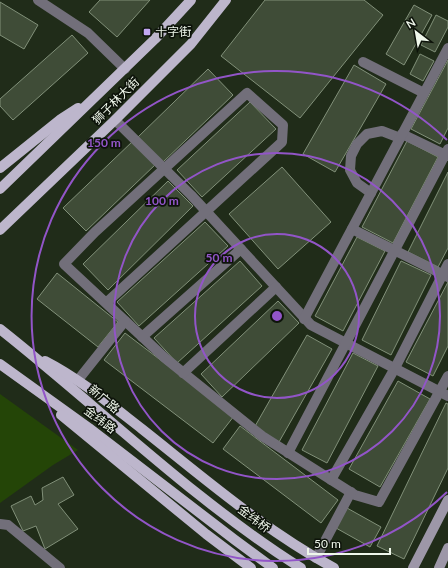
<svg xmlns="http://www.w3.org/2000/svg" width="448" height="568" viewBox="0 0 448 568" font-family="Lato,'Noto Sans SC',sans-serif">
<rect width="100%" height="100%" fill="#202c19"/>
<polygon fill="#244507" points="0,394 78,450 53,465 0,503"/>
<g fill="#3f4c37" stroke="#819079">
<polygon points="100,0 150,0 117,37 89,12"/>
<polygon points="265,0 364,0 383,15 300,118 221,56"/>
<polygon points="0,2 38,25 24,49 0,35"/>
<polygon points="414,5 432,15 404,65 386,54"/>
<polygon points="436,15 448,21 448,27 435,52 421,45"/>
<polygon points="72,35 88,53 13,120 0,106 0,99"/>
<polygon points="420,54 434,61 423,81 410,74"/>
<polygon points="448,60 448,128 440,144 411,129"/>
<polygon points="354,65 386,84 335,172 303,154"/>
<polygon points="208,69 233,95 163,162 138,137"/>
<polygon points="250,102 276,129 202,197 177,170"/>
<polygon points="134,140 156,164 86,231 63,208"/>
<polygon points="407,141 438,157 393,243 362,227"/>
<polygon points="282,167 331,222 278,269 229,214"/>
<polygon points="448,172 448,248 438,267 408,252"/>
<polygon points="168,181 193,206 108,290 83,264"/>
<polygon points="205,222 228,246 139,326 117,302"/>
<polygon points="357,237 385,251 343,331 315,316"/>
<polygon points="240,261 262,286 177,363 154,338"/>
<polygon points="401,261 431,275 391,355 362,340"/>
<polygon points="57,273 118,322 98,347 37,299"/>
<polygon points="448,282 448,346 433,376 406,362"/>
<polygon points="278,301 299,323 222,397 201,374"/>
<polygon points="125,333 234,416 213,443 104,360"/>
<polygon points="307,335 332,349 279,442 254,428"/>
<polygon points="353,353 378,366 327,463 302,450"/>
<polygon points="398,381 430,399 380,487 349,469"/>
<polygon points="446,403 448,404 448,468 404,559 377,546"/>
<polygon points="240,426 338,500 321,523 223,449"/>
<polygon points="63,477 74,495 58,504 78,529 45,549 36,526 23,531 11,506 31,496 35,505 43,500 42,488"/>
<polygon points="347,508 381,527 370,547 336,528"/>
</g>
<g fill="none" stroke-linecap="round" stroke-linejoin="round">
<g stroke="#726f7a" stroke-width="10">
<polyline points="38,0 88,33 125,69"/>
<polyline points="363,62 424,93"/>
<polyline points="115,120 191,195 311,325 448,396"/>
<polyline points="402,134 448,156"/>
<polyline points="371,193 357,183 350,170 351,156 357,144 367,134 382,131 400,138"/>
<polyline points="352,229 448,277"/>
<polyline points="106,303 282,142 283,125 247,93 95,232 64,264 165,358 262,436 355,495 379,502 448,376"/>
<polyline points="304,319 448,48"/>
<polyline points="142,337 241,249"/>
<polyline points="183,373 276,287"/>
<polyline points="78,380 125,321"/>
<polyline points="288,453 448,149"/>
<polyline points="331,480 395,368 448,264"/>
<polyline points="0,524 8,525 60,568"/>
<polyline points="316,558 351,492"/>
</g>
<g stroke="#9d97a8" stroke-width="10">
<polyline points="413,568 448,500"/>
<polyline points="439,568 448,548"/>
</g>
<g stroke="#bdb6cc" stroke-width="10">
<polyline points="0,168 61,119 78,108"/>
<polyline points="0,189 155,39 191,0"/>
<polyline points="0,230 115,120 191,44 226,0"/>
<path d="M0 329C100 408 193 500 301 568"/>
<path d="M45 361C80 379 111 405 142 429 204 478 264 530 334 568"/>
<polyline points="0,364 89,428 235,540 273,568"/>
<polyline points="61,415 206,534 251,568"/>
</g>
</g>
<g fill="none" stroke="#9255c8" stroke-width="2">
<circle cx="277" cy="316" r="82"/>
<circle cx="277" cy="316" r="163"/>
<path d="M447 492A245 245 0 1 1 447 140"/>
</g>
<rect fill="#c2a7f2" stroke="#0d130a" stroke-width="1.5" x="143" y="28" width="8" height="8" rx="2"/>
<g text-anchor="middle" stroke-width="3.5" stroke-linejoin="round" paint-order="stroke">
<g font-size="12" fill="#eff7eb" stroke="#0d130a" text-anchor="start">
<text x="155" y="36">十字街</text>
</g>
<g font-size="12" fill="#eff7eb" stroke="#0d130a">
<text transform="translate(116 101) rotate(-45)" y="4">狮子林大街</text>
<text transform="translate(104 399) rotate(40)" y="4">新广路</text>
<text transform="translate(100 420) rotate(37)" y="4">金纬路</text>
<text transform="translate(254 519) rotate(37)" y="4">金纬桥</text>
</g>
</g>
<circle cx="277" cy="316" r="6" fill="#9255c8" stroke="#0d130a" stroke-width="2"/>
<g font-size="12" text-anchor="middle" font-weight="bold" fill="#9255c8" stroke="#0d130a" stroke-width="3.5" stroke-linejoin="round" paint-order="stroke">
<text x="104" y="147">150 m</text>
<text x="162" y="205">100 m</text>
<text x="219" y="262">50 m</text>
</g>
<g transform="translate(416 32) rotate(329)" stroke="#0d130a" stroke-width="3" paint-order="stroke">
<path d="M0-3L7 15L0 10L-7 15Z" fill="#eff7eb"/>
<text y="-6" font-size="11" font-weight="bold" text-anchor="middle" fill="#eff7eb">N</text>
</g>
<path d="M308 548v6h82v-6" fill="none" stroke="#eff7eb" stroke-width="2"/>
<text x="314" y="548" font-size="12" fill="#eff7eb" stroke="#0d130a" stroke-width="3" paint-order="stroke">50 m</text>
</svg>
